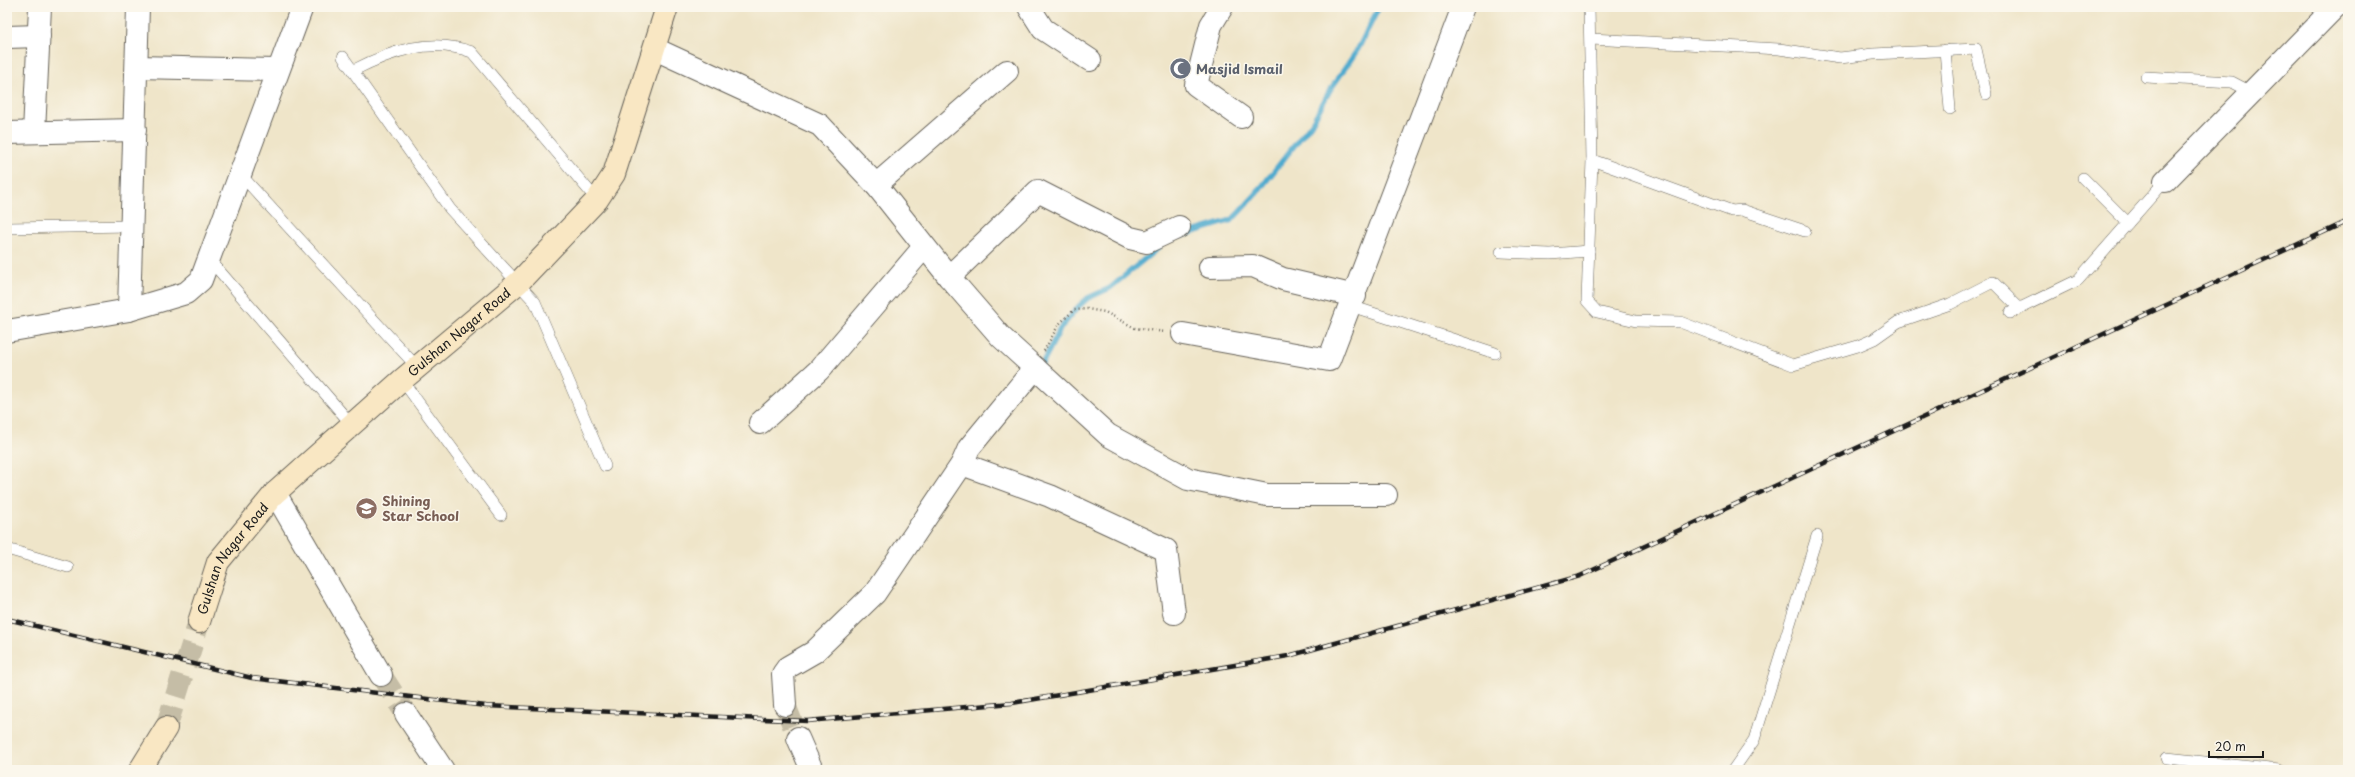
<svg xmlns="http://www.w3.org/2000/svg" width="2355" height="777" viewBox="0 0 2355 777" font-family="'Playpen Sans',sans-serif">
<rect width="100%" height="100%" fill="#fbf7ec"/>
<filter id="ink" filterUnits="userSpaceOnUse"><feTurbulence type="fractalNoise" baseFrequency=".025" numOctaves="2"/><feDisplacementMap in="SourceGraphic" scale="8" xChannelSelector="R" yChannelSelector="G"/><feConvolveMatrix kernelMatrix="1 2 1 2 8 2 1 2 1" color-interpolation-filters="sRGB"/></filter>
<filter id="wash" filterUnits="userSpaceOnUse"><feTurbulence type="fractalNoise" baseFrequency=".012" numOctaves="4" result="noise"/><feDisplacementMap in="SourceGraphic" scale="16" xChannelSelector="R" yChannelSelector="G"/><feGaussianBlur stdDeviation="0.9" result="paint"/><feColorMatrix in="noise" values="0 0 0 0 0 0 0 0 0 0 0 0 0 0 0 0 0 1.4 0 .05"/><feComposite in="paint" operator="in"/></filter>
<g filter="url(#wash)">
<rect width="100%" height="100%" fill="#efe5c9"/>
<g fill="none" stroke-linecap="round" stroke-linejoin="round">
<g stroke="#50aace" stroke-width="5.5">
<polyline points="1180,236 1232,220 1256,194 1312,123 1330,90 1358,49 1379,7"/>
<polyline points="1041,366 1060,329 1079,306 1088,298 1110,288 1159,247"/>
</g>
</g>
</g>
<g filter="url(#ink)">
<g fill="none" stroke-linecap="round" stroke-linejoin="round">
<g stroke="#c5bda6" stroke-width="22" stroke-dasharray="22 11" stroke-linecap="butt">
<polyline points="381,675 406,714"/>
<polyline points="785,705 798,738"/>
</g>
<polyline stroke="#c5bda6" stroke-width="22" stroke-dasharray="22 11" stroke-linecap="butt" points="166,728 199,622"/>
<defs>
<g id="lane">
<polyline points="1589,7 1592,160 1587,301 1597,312 1636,321 1680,322 1793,365 1858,346 1874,339 1898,322 1950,304 1993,282 2019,308"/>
<polyline points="1591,39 1779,49 1840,58 1873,54 1976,49 1986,94"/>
<polyline points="1945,50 1950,109"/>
<polyline points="343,57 450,209 535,302 605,466"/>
<path d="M354 70C391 51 431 37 472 52L597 200"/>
<polyline points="2146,77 2232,82 2251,92"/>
<polyline points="1592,160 1732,211 1742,210 1805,231"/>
<polyline points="240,174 417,367"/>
<polyline points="2083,178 2128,223"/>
<polyline points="7,228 132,226"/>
<polyline points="1501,252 1550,254 1589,251"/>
<polyline points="210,260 352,425"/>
<polyline points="1351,306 1495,353"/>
<polyline points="2010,313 2078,280 2165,181"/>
<polyline points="402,380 501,515"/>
<polyline points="7,549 68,567"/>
<polyline points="2167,758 2279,770"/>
<polyline points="1733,770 1754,740 1817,536"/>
</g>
<g id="street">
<polyline points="1029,7 1043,29 1090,60"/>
<polyline points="1222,7 1211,25 1196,85 1241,117"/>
<polyline points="7,37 39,36"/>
<polyline points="655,49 820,125 876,185 949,277 1001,337 1035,368"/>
<polyline points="137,67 278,70"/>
<polyline points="34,132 40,7"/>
<polyline points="7,133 135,130"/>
<polyline points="2165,181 2335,7"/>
<polyline points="876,185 1007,71"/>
<polyline points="1210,267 1253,266 1283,279 1355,296"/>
<polyline points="949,277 1038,191 1130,238 1147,242 1179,227"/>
<polyline points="129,310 138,7"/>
<polyline points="7,331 129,310 186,293 201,280 302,7"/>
<polyline points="1183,334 1329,360 1463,7"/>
<polyline points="760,423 819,370 924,247"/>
<polyline points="962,464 1050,496 1166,550 1174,613"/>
<polyline points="275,493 381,675"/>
<polyline points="785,705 783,674 788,667 814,652 875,593 962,464 969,448 1035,368 1108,435 1188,479 1267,495 1386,495"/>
<polyline points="406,714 443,770"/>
<polyline points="798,738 812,770"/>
</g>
<g id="secondary">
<path id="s1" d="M199 622 218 562 275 493 402 380 519 282 597 200 614 174 667 7"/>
<polyline points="140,770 166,728"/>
</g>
</defs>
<use href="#lane" stroke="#666259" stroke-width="12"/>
<use href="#street" stroke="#666259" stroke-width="24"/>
<use href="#secondary" stroke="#666259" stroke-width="24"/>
<polyline stroke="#666259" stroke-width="2.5" stroke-dasharray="1 3" stroke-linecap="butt" points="1044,351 1059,324 1074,310 1087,309 1105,312 1135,328 1165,332"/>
<use href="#lane" stroke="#fff" stroke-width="11"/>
<use href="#street" stroke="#fff" stroke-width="22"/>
<use href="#secondary" stroke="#f9e7c3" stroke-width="22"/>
<defs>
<polyline id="rail" points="7,619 252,678 486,706 807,721 1012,703 1288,656 1580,576 2348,221"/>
</defs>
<use href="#rail" stroke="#1c1c1c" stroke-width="4.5"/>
<use href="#rail" stroke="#fbf7ec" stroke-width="3" stroke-dasharray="9" stroke-linecap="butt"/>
</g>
</g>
<defs>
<symbol id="mosque-disc" viewBox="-11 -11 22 22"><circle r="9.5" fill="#6b7280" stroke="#fbf7ec"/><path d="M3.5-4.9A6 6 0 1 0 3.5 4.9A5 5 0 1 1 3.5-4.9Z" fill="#fff"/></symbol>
<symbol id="school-disc" viewBox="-11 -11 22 22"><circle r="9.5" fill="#8d6e63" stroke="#fbf7ec"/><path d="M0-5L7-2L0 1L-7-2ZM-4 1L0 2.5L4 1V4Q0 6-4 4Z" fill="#fff"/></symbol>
</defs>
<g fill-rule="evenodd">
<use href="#mosque-disc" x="1168" y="56" width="25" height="25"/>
<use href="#school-disc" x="354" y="496" width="25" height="25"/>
</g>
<g text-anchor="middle" stroke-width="3" stroke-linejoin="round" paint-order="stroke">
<g font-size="13" font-weight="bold" fill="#5b616d" stroke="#fbf7ec" text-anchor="start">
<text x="1196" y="74">Masjid Ismail</text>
</g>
<g font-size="13" fill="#1c1c1c" stroke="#fbf7ec">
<text dy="5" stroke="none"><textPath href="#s1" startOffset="397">Gulshan Nagar Road</textPath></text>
<text dy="5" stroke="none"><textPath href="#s1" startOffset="73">Gulshan Nagar Road</textPath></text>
</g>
<g font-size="13" font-weight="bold" fill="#785e54" stroke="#fbf7ec" text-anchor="start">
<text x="382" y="506">Shining<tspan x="382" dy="15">Star School</tspan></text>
</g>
</g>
<rect width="2355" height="777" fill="none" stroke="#fbf7ec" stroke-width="24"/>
<path d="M2209 751v6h54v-6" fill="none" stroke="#1c1c1c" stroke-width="2"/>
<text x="2215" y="751" font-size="12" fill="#1c1c1c" stroke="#fbf7ec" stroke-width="3" paint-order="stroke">20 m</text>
</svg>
